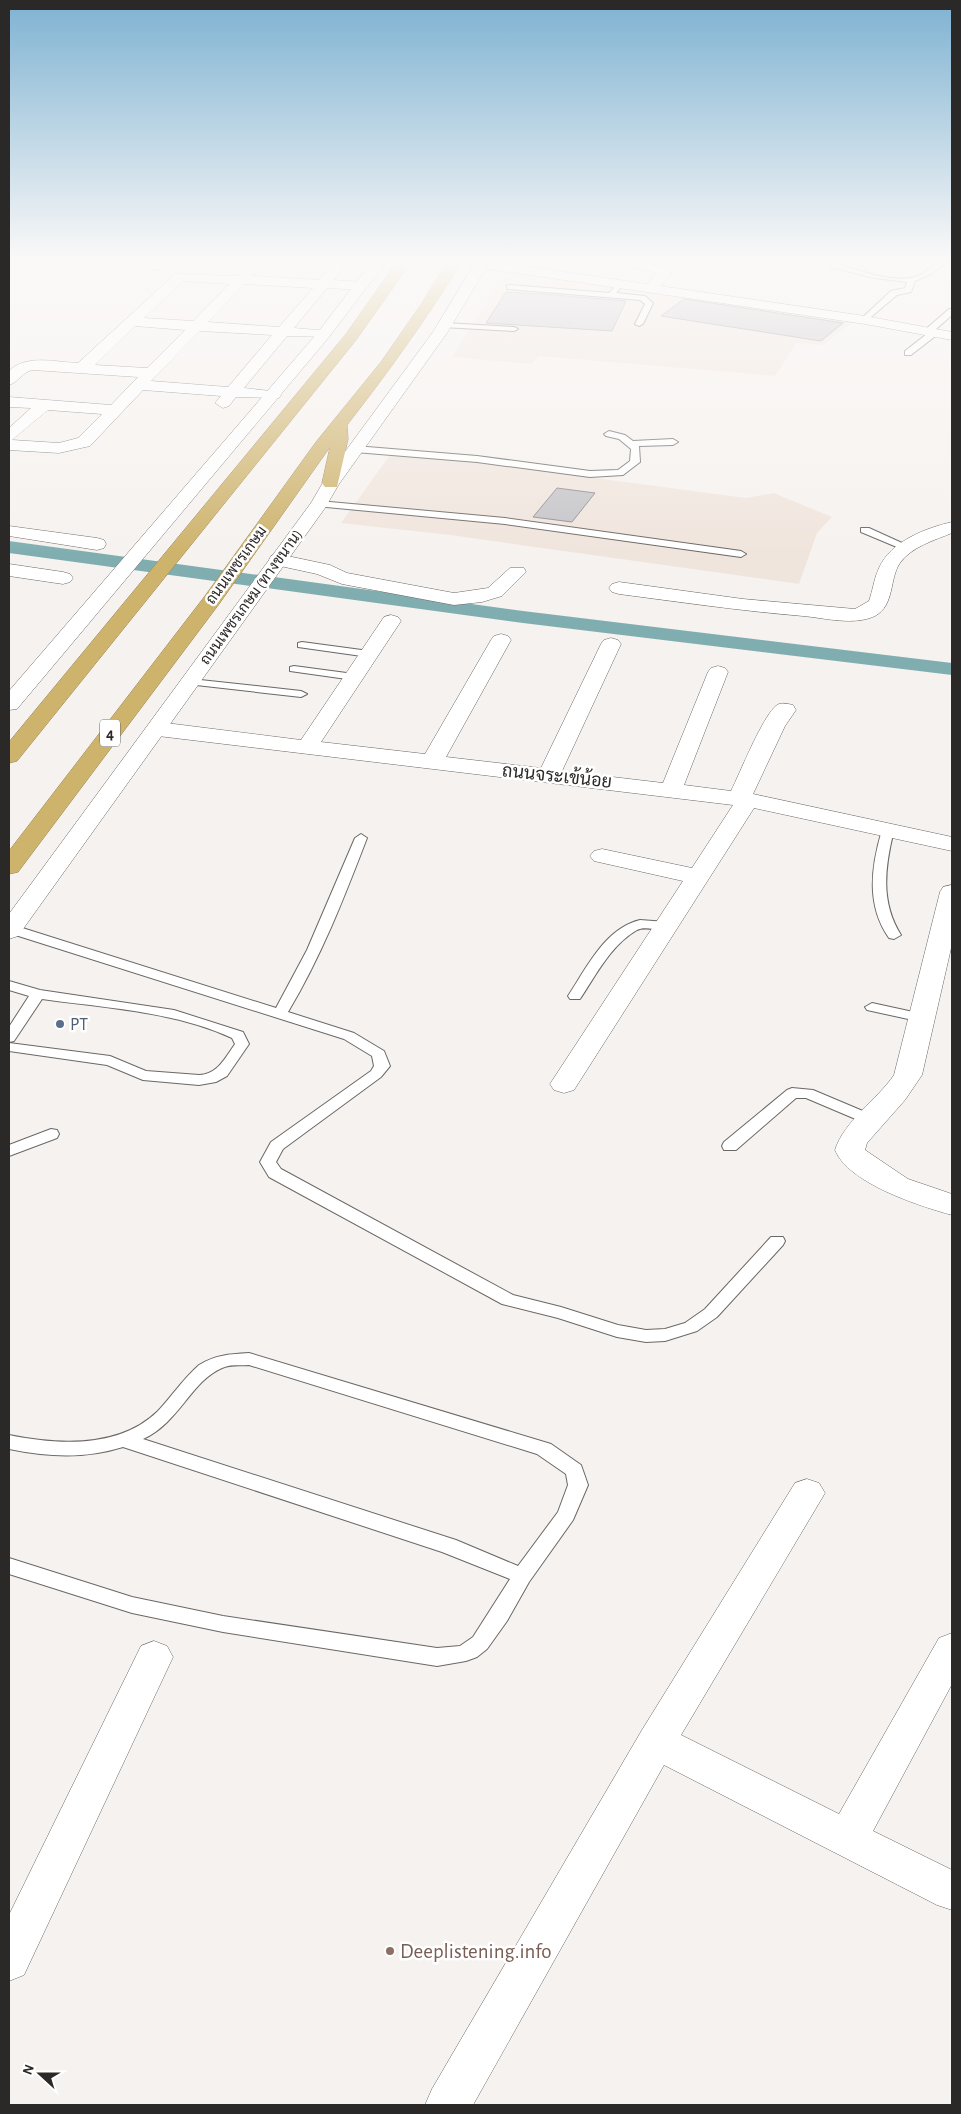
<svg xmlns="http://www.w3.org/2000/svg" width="961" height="2114" viewBox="0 0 961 2114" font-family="'Alegreya Sans',Sarabun,sans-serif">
<rect width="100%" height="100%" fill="#f6f2ef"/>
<g fill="#f0e5dd">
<polygon points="506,271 853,322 823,345 796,343 775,376 539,356 531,364 452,357"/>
<polygon points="390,455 458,460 746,498 774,493 832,517 817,533 799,584 450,535 341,523"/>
</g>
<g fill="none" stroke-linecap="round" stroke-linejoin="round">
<polygon fill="#80aeb0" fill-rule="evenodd" points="9,541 523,611 952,663 952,675 523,623 9,553"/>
</g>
<g fill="#c5c4c8" stroke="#8f8d92">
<polygon points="506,292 541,294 626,301 612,331 486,323"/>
<polygon points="684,299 837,322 843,323 821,341 661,316"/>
<polygon points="557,488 595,493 572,522 533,517"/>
</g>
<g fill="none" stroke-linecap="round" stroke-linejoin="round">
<defs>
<g id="lane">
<path d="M834 258H844L838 264C860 271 892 283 915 277 929 273 938 256 952 259L931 274 915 281 911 292 897 295 865 322H862V318L891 291 905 288 907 282 875 278 831 267 830 261Z"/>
<polygon points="510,285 609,293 617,285 621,287 616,293 645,296 653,303 643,324 639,326 635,324 645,304 640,300 507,289 507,285"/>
<polygon points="949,309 952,309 952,315 935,330 939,332 938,334 911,355 905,355 905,351 928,333 925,331 926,329"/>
<polygon points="445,323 514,327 518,329 514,331 442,327 441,325"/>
<polygon points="609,431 625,435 633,441 673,439 678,442 673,445 639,446 640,462 623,475 590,477 477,462 355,452 350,449 355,446 477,456 590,471 618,470 630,461 631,449 619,439 606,436 604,434"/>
<polygon points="319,501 505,518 741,551 746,554 741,557 505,524 316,506 316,502"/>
<polygon points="861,528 869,528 913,548 904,550 861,532"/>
<polygon points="302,642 369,651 375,654 369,657 298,647 298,643"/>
<polygon points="294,666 354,674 360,677 354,680 290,671 290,667"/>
<polygon points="191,679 301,691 307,694 301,697 187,684 185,682"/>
<path d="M888 826 894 830C885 866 880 902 901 935L894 939 889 938C866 905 871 867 882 830Z"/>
<path d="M361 834 367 838C344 898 321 957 288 1012L354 1033 384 1051 390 1066 381 1077 283 1149 276 1162 281 1169 513 1295 561 1307 618 1325 646 1330 665 1329 685 1323 705 1309 771 1237H783L785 1241 783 1245 717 1317 697 1331 665 1341 646 1342 617 1337 558 1318 502 1304 269 1177 260 1162 271 1142 371 1071 374 1066 372 1056 344 1039 9 933V925L16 926 276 1008 307 950 355 838Z"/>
<path d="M640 920 667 922 674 926C666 936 648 924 637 930 611 945 596 975 580 999H570L568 996C586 969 605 928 640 920Z"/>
<path d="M9 981 40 990 174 1010 243 1032 249 1044 227 1076 216 1082 199 1085 143 1080 107 1065 9 1051V1043L110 1056 146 1071 199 1075C218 1074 225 1058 235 1044L232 1038C173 1011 105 1008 42 999L14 1041 9 1042V1027L29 996 9 990Z"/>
<polygon points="872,1003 927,1015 929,1018 922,1022 867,1010 865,1007"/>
<polygon points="792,1088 813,1090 877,1117 879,1120 877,1123 865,1123 806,1098 796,1098 736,1150 724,1150 722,1146 724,1142 787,1090"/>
<polygon points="51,1129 57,1130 59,1134 57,1138 9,1156 9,1145"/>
<path d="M249 1353 551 1444 581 1465 588 1485 573 1520 529 1582 507 1621 487 1649 477 1657 466 1661 437 1666 223 1632 132 1613 9 1574V1558L132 1597 223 1616 437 1648 460 1646 473 1637 510 1579 442 1552 123 1447C85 1459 48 1457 9 1449V1435C58 1445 119 1449 158 1411 172 1396 183 1379 199 1365 215 1355 230 1354 249 1353ZM249 1365 537 1454 566 1474 568 1485 558 1512 518 1566 456 1540 143 1439C179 1423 191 1381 222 1368 230 1364 240 1366 249 1365Z"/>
</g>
<g id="street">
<polygon points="160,258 176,258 162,269 152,269 150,266"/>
<path d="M255 258H269L252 276 319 280 338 258H352L333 280 362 282 369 286 362 290 327 288 294 328 329 331 331 334 329 337 287 336 244 388 279 392 281 395 279 398 236 397 229 406 223 408 215 403 221 396 143 390 90 446 59 453 9 450V428L31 408 9 407V397L111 405 138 377 33 370C23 371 19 382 9 385V371C26 354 55 362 78 363L175 274 237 276ZM183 281 229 284 193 321 144 318ZM244 284 313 288 279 327 208 322ZM135 326 185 330 147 368 95 365ZM200 331 272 335 228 387 151 381ZM48 410 102 414 78 438 59 443 12 440Z"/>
<polygon points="601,258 626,258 671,268 673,271 660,286 865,316 952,332 952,340 865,324 482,268 475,264 482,260 647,284 657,273 603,261"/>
<path d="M952 522V533C935 540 911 547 900 563 889 579 895 605 875 616 854 626 825 618 803 616 742 611 680 602 619 594L612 592 609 588 612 584 619 582 743 599 855 609 869 601C873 590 874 578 879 568 891 541 926 528 952 522Z"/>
<polygon points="9,526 97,538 104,540 106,544 104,548 97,550 9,536"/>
<polygon points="278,554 330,565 347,573 454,593 488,588 510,568 524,568 526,572 502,596 482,602 454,605 342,584 317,574 271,564 269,560 271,556"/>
<polygon points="9,564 63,572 70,574 73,578 70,582 63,584 9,576"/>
<path d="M391 615 398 617 401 621 321 742 425 754 491 640 494 636 501 634 508 636 511 640 446 757 541 768 601 644 604 640 611 638 618 640 621 644 562 771 663 783 708 672 711 668 718 666 725 668 728 672 684 785 731 791C740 773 763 715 777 705 782 702 788 704 793 705L796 710 785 726 753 794 952 837V851L754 808 574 1090 564 1093 554 1090 550 1084 683 881 594 861 590 856 594 851 602 849 692 868 733 805 158 736 150 734 147 729 150 724 158 722 301 740 384 617Z"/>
<path d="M952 885V944L922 1075 905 1100 867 1143 865 1150 908 1179 952 1194V1215C919 1206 848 1183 835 1150 844 1121 877 1100 894 1075L940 892 943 887Z"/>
<polygon points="807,1479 819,1483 825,1493 681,1735 839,1814 939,1638 952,1633 952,1684 873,1831 952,1870 952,1910 937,1905 664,1765 473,2105 425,2105 432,2089 642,1730 795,1483"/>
<polygon points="154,1641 167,1646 173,1657 24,1975 9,1981 9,1915 141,1646"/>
</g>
<g id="secondary">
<polygon points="375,258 389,258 329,337 17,709 9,710 9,691 319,331"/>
<polygon points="478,258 492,258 447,333 339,484 325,508 18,936 9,939 9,914 311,503 325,479 433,332"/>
</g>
<g id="highway">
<polygon points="400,258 414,258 356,340 17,761 9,763 9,742 346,334"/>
<path d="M450 258H464C428 317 389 371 347 425L348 439 337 487H325L322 483 330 447 219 604 18 872 9 874V851L205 596 316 442 381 362 422 303Z"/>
</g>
</defs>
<use href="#lane" stroke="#6b6765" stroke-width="2"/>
<use href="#street" stroke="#6b6765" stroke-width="1"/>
<use href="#secondary" stroke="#6b6765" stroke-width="1"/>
<use href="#highway" stroke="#958354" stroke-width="1"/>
<use href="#lane" fill="#fff" fill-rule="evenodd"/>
<use href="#street" fill="#fff" fill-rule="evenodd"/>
<use href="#secondary" fill="#fff" fill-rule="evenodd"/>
<use href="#highway" fill="#ceb36c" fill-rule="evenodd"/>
</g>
<linearGradient id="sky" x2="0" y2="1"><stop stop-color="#7eb2d2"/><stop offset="0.47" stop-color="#fbf9f8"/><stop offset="1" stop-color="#fbf9f8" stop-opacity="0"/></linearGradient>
<rect width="961" height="554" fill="url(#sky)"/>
<circle fill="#5c6f8a" stroke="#fff" stroke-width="2" cx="60" cy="1024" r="5"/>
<circle fill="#8d6e63" stroke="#fff" stroke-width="2" cx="390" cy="1951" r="5"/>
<g text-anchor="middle" stroke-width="5" stroke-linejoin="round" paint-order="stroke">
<g font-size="15" fill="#2b2928" stroke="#fff">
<text transform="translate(236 565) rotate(-54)" y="5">ถนนเพชรเกษม</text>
<text transform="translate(251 597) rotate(-54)" y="5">ถนนเพชรเกษม (ทางขนาน)</text>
</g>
<rect fill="#fff" stroke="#6b6968" stroke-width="1" x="100" y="719.5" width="20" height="27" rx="4"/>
<g font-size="16" font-weight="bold" fill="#2b2928">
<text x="110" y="739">4</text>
</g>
<g font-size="18" fill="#2b2928" stroke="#fff">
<text transform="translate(557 776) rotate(6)" y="6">ถนนจระเข้น้อย</text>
</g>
<g font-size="18" fill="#4e5e75" stroke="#fff" text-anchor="start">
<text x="70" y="1030">PT</text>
</g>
<g font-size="21" fill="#785e54" stroke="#fff" text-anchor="start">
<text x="400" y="1958">Deeplistening.info</text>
</g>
</g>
<rect width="961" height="2114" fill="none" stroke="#2b2928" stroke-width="20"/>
<g transform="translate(40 2074) rotate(291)" stroke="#ffffff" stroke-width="4" paint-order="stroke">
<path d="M0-4L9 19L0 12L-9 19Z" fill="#2b2928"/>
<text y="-8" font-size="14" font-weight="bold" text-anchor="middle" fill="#2b2928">N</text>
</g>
</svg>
